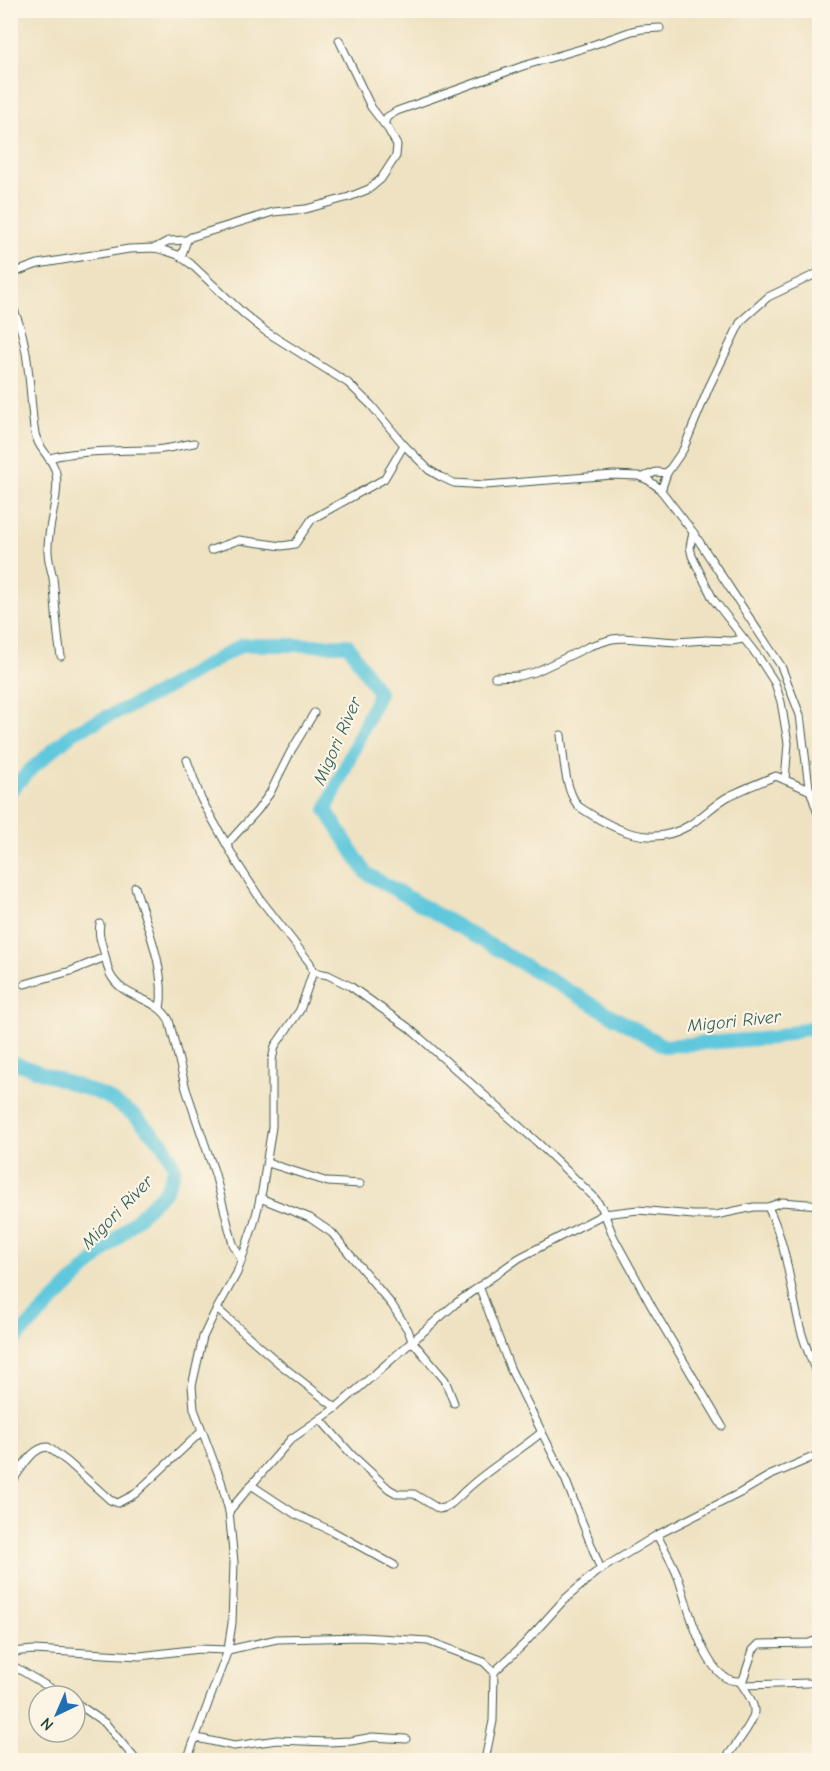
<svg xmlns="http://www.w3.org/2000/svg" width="830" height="1771" viewBox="0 0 830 1771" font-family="'Comic Neue',sans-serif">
<rect width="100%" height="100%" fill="#fcf5e5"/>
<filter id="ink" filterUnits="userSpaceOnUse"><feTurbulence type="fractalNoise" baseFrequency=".0167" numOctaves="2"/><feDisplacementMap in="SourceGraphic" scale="12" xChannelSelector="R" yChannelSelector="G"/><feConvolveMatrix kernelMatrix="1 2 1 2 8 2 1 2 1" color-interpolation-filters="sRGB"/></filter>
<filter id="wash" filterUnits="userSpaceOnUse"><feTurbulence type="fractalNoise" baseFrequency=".008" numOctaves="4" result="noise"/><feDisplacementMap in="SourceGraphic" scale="24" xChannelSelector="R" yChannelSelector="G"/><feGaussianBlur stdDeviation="1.35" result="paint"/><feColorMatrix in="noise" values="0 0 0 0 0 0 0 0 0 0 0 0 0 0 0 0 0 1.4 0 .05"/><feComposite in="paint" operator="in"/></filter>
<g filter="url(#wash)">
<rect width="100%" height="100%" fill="#efe2c2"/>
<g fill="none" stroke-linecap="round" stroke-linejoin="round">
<g stroke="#60c8dd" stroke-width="14">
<polyline points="10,791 30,770 74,732 156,694 242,645 348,645 379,693 326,810 366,873 664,1046 772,1038 820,1025"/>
<polyline points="10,1061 105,1096 134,1115 164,1145 175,1168 166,1190 10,1344"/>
</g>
</g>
</g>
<g filter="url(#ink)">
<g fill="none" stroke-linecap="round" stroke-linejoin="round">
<defs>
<g id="minor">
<polyline points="384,124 387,117 397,111 523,66 584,48 632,31 642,29 660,28"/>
<polyline points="155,248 168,241 187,240"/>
<polyline points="181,257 187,240 191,237 273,212 306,209 349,197 369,189 381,179 396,156 397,145 388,129 371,107 339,40"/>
<polyline points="10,274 38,264 129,249 155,248 166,251 178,255 191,264 244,314 265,331 348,383 371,405 404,445 429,470 441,477 454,483 485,485 613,475 638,476 648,480 659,488 693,532 781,666 800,715 809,787 820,820"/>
<path d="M10 302C30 339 29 388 34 428 36 449 53 457 56 473 60 498 47 525 48 551 48 560 51 569 53 578 56 603 56 630 61 656"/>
<path d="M49 459C63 451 133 450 152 450 166 450 180 445 194 443"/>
<polyline points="643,477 656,472 667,473"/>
<polyline points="661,491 667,473 683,450 709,387 741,321 768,297 820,272"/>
<polyline points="693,532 690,547 692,556 713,599 759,658 775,683 781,702 788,743 785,780"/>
<polyline points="211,550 239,540 282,546 295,544 312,519 384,479 404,445"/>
<polyline points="495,677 519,676 535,672 590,646 612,639 623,638 676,642 706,640 732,641 743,639"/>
<path d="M561 735C564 758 564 787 578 806 612 829 649 849 688 826 703 817 714 804 729 796 744 789 760 782 776 776L811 791"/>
<polyline points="187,760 201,799 237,863 261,900 310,963 313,972 300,1010 275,1046 272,1060 272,1127 262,1191 254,1223 237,1273 214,1314 203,1337 192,1386 194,1409 221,1481 229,1511 234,1562 232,1623 228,1650 187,1760"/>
<polyline points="227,844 257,811 270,793 291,751 314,713"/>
<path d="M135 887C146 924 167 971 160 1009"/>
<path d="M100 924C98 935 101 941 104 952 106 959 107 967 110 974 123 1000 156 996 169 1020L186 1089 215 1174 233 1244 241 1259"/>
<polyline points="313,972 328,975 350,986 409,1028 538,1143 593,1196 602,1208 614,1238 653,1309 722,1426"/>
<polyline points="25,984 71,971 105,957"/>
<polyline points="268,1163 328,1182 360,1184"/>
<polyline points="260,1198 310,1218 332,1233 392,1305 408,1330 412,1341 445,1380 454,1403"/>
<path d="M768 1207C787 1245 790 1287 800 1327 805 1347 814 1365 820 1384"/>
<polyline points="479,1286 510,1368 566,1481 601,1570"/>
<polyline points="217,1309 281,1365 336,1408"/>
<path d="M320 1419 352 1455 389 1489 398 1494H414L439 1509C450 1508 458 1497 466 1490 489 1468 517 1453 542 1432"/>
<path d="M10 1484C20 1472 31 1447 48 1447L68 1462 110 1500 118 1503 135 1494 201 1432"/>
<polyline points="251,1485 295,1514 332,1531 394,1565"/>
<polyline points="229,1511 291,1439 336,1408 455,1304 519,1258 604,1214 638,1210 693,1215 716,1215 754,1207 768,1207 782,1202 820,1205"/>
<path d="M657 1535C664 1549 673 1563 678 1577 687 1601 706 1691 743 1680L753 1650 759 1644 809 1643 820 1639"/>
<polyline points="10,1652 34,1650 140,1656 199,1649 228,1650 277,1639 362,1637 428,1641 484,1662 494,1672"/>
<polyline points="10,1664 64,1696"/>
<polyline points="743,1685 808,1683"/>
<polyline points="75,1702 105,1723 136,1760"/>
<polyline points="197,1738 234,1746 277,1740 327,1742 351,1741 373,1737 406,1739"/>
<polyline points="485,1760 493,1721 494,1672 524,1644 564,1600 595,1573 657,1535 740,1493 769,1476 820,1454"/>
<path d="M725 1760C732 1749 754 1723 754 1712 755 1703 745 1689 740 1682"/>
</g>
</defs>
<use href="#minor" stroke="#3e5649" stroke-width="9"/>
<use href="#minor" stroke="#fff" stroke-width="7"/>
</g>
</g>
<g text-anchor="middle" stroke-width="4.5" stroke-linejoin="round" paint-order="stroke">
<g font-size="18" font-style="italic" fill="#2f605e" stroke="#fcf5e5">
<text transform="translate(337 741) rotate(-66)" y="6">Migori River</text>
<text transform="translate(734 1021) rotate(-6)" y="6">Migori River</text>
<text transform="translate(117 1212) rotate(-46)" y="6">Migori River</text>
</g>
</g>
<rect width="830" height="1771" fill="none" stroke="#fcf5e5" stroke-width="36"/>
<g transform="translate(57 1714) rotate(224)"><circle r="28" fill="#fcf5e5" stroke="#a4ab9e" stroke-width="1.5"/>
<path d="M0-4.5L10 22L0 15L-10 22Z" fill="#1f6fb2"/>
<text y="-9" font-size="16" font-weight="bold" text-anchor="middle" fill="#1f3d34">N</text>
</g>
</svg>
